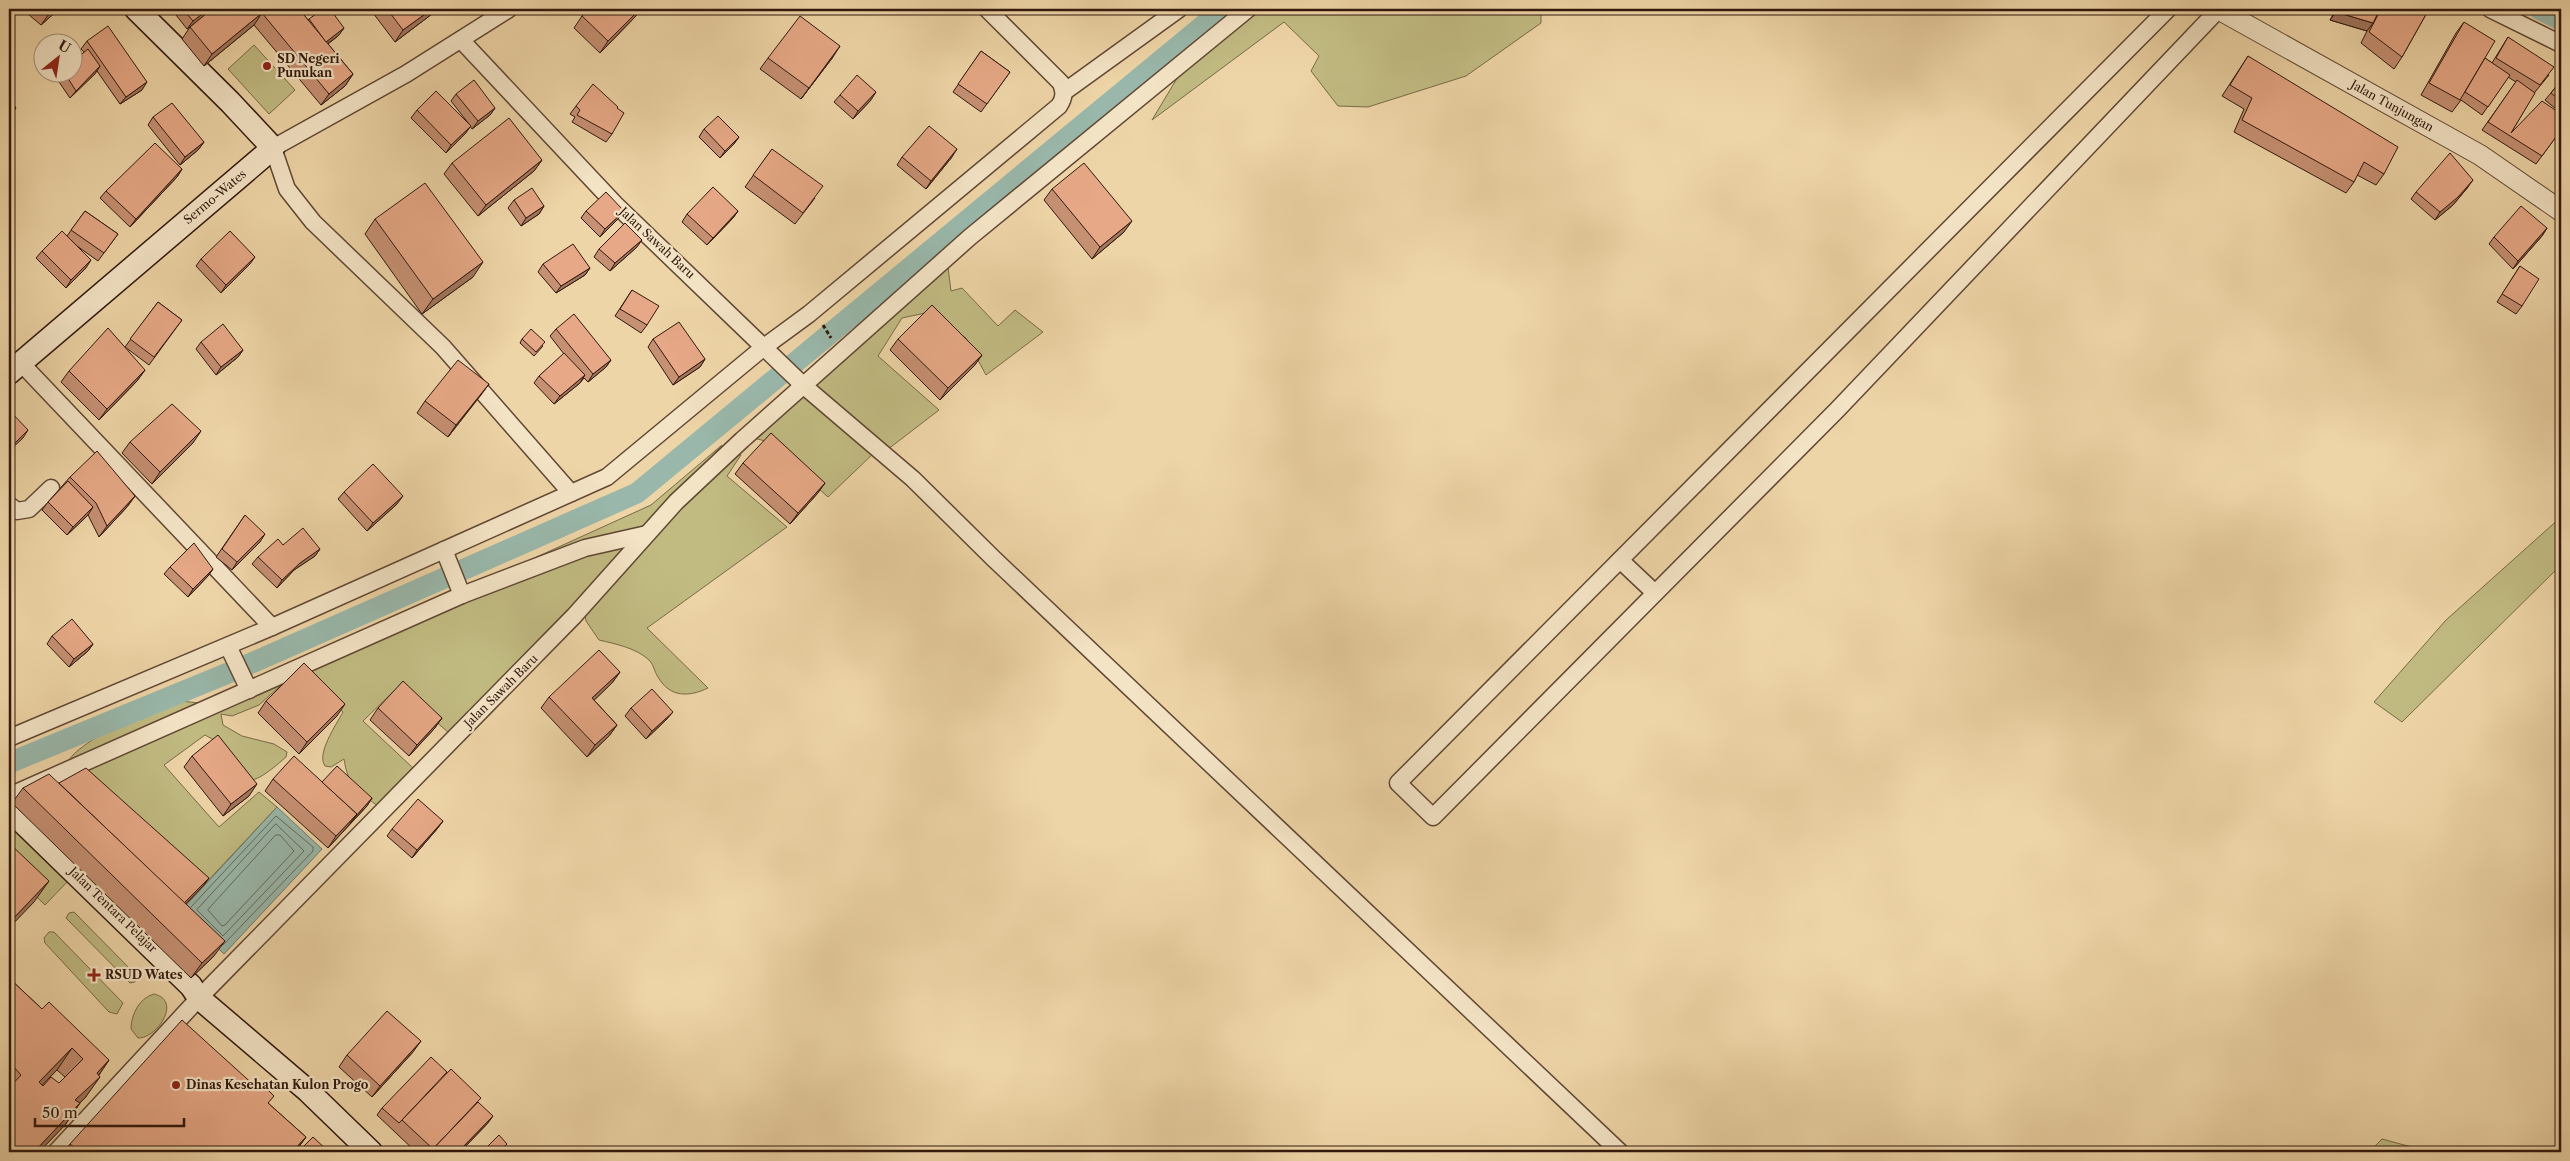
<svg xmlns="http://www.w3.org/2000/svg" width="2570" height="1161" viewBox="0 0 2570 1161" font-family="'Libre Caslon Text',serif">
<rect width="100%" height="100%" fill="#eed5a7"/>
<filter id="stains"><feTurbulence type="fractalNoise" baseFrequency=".004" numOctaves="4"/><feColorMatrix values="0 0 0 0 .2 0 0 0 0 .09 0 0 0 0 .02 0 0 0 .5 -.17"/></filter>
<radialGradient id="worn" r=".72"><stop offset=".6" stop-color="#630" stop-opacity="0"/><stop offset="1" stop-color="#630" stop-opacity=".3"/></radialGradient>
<g fill="#c1bb82" stroke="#796a48">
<polygon points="1252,9 1541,9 1541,23 1466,76 1368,107 1338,106 1311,71 1319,56 1284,22 1152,120 1188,60"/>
<polygon points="254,45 295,90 269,114 228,69"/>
<polygon points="948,267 951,291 962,288 998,326 1015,310 1043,332 986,375 966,338 930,312 902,318 878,356 939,410 883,453 878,449 828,497 765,441 754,438"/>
<path d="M722 445 574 607 449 733 397 688 363 721 413 768 378 806C357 791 348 785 344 759L331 767 325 766C316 754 336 725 343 712L298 670 259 705 232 716 221 714 223 725 242 736 274 744 287 752 286 757C278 764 260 780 251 780L228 748 205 735 164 765 219 827 259 792 277 807 203 886 67 765C71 743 155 707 176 702 185 700 197 704 207 703L213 696 431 605 651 505Z"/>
<path d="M734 455H741L727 476 787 527 647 628 708 688C689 697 670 698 658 677 654 671 654 665 649 660 636 648 616 644 599 640L586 621 585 614 680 505Z"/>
<polygon points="2561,517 2561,565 2402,722 2374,702 2446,620"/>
<polygon points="9,824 69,880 45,905 9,870"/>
<polygon points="74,912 137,976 135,982 130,983 66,918 69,913"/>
<polygon points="49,932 54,932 123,1003 117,1014 109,1012 45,943 44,938"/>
<path d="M154 994C183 1001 156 1039 138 1038L131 1029C131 1015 139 998 154 994Z"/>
<polygon points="2382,1139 2430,1152 2431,1152 2369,1152"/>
</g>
<polygon fill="#99b8ab" stroke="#6f786c" points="277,807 322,849 224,954 180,912"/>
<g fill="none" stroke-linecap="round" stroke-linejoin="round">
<g stroke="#65685c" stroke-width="1">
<polygon points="276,824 304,851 223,936 197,910"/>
<polygon points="276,835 280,835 294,851 225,925 222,926 208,910"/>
<polyline points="191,907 276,816 313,847 313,851 223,945"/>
</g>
<g stroke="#99b8ab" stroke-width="21">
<polyline points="2539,9 2561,20"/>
<polyline points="9,763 238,669 637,493 1223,9"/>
</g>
<defs>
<polyline id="service" points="2560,855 2561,857"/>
<g id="minor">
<polyline points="509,9 406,74 273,148 287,189 313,222 443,347 571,493"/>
<polyline points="2168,9 1398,783 1433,817 1837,410 2219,9"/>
<polyline points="2490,9 2561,44"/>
<polyline points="461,40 615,204 804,386 913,479 994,559 1620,1152"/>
<polyline points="1064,92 1179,9"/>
<polyline points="21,363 272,627"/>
<polyline points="9,505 17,511 29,509 51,488"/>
<polyline points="444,550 462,595"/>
<polyline points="1620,560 1655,593"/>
<polyline points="228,646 249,690"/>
<path d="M9 738 272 627 607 477 764 347 809 314 1059 106C1065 97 1064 92 1061 83L987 9"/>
<polyline points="9,796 462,595 585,548 647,534"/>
<polyline points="56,1152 199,998 574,616 676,502 742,440 970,237 1248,9"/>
</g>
<polyline id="tertiary" points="2218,9 2480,155 2561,211"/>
<g id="secondary">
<polyline points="9,373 273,148 230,102 136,9"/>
<polyline points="9,809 191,986 199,998 308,1091 371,1152"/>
</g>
</defs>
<use href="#service" stroke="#604734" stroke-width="10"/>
<use href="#minor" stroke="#604734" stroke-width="19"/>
<use href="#tertiary" stroke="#604734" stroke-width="22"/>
<use href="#secondary" stroke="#31180e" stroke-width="25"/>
<polyline stroke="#31180e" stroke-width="3" stroke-dasharray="4 2.5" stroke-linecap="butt" points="823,325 831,338"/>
<use href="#service" stroke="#f4e4c6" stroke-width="8"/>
<use href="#minor" stroke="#f4e4c6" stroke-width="16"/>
<use href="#tertiary" stroke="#f4e4c6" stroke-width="20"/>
<use href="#secondary" stroke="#f4e4c6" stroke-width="22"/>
</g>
<g fill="#c69073" stroke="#31180e" fill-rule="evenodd">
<polygon points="22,9 59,9 41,25"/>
<polygon points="181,9 299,9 308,20 309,19 344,28 338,36 328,44 353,74 345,86 321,105 254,25 204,66 182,39 190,27 198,21 187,29 176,15"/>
<polygon points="370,9 438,9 436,11 395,42"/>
<polygon points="589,9 641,9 635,17 600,53 574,28 582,16"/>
<polygon points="2336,9 2429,9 2402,57 2394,69 2361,43 2367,31 2330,20"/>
<polygon points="2464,22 2485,58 2492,63 2508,37 2549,75 2535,92 2511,133 2561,130 2536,164 2482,130 2516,82 2508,77 2482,115 2461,100 2452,112 2421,95 2456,33"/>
<polygon points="87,41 142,90 120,104 97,71 70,98 57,79 62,72 72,72 84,52 81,49"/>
<polygon points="981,51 1010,72 981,112 953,92"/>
<polygon points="2248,56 2384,174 2376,185 2357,175 2354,182 2346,193 2234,132 2244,109 2222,96"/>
<polygon points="833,57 801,99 760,69 768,58"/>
<polygon points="2561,80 2561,113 2545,100 2551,93"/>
<polygon points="456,94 495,108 490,115 472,129 470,126 465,134 446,153 411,118 417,110 469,124 451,101"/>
<polygon points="840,95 871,100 853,119 834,102"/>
<polygon points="576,106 617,108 612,134 606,142 572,122 575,117 570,114"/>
<polygon points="153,117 204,142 198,150 180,165 148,125"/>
<polygon points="704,129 739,137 733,145 720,158 699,137"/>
<polygon points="772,149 815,198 795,224 745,187"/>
<polygon points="902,157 952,157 926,189 897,165"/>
<polygon points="542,160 534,171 478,216 444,174 452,163"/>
<polygon points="182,169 177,177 130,227 100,198 106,191"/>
<polygon points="2468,187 2453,205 2435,220 2411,199 2416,192"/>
<polygon points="1052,189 1124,232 1092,259 1044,200"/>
<polygon points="514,200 544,206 539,214 521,226 508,208"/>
<polygon points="85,211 118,234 98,261 77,246 86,268 66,288 36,258 42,251 67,236"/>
<polygon points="586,211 624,211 618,219 600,237 581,218"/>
<polygon points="738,211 733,218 707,245 682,222 687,214"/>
<polygon points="375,219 473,277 422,314 365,234"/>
<polygon points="2547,228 2542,236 2513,269 2489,244 2494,237"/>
<polygon points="637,247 610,271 594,257 599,249"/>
<polygon points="201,259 250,264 221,293 196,266"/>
<polygon points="543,264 590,268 585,275 556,293 538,272"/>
<polygon points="2520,266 2522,306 2516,314 2497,302"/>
<polygon points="632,290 647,325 641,333 615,316"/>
<polygon points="158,302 182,320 149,365 125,347"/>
<polygon points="556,329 611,360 606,367 588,382 584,378 580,383 554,404 534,383 539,376 564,354 550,336"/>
<polygon points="522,339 543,346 534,356 520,343"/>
<polygon points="653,339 705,359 700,367 673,385 648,347"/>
<polygon points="898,339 982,355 974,366 940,400 890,350"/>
<polygon points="201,342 243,350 238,357 216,375 196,349"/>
<polygon points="145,370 137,381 99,420 61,382 69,371"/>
<polygon points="489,384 448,437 417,413 425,401"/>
<polygon points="130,442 193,443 152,484 122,453"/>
<polygon points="743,463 825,483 817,494 790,524 735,474"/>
<polygon points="70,477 135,496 127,507 99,537 88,515 67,535 42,510 48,502"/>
<polygon points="344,492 397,504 367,531 338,499"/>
<polygon points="245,515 260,542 232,570 216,557"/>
<polygon points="283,545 320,549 315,556 294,570 277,588 252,564 258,557"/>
<polygon points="170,567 213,569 208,576 188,597 164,574"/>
<polygon points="52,636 93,644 88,651 69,667 47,644"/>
<polygon points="620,672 612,683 594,700 617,725 609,736 587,757 541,708 549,697"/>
<polygon points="266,701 337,716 299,754 258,713"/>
<polygon points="378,708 442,718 434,729 409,756 370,720"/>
<polygon points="631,708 667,719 646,739 625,716"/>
<polygon points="192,756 249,796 223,816 184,767"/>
<polygon points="273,779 322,782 372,798 367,806 328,848 265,791"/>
<polygon points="59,783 209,878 203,886 186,904 214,956 191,978 12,803 23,788"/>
<polygon points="443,821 437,829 412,858 387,836 392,829"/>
<path d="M9 978 42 1009 109 1060 99 1075 85 1098 80 1103 65 1125 39 1152H9ZM57 1070 65 1077 59 1083 43 1086 42 1085Z"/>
<polygon points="413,1052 372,1097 339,1067 347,1055"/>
<polygon points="256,1087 269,1104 306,1137 295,1152 64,1152 70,1144"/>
<polygon points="478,1102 488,1123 460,1152 416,1152 377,1115 382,1108"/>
</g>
<g fill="#a1765e" stroke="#31180e">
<polygon points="54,9 59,9 41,25 49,14"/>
<polygon points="209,9 213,9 187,29 193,21"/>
<polygon points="432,9 438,9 436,11 395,42 403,30"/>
<polygon points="640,9 641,9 635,17 600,53 608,41"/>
<polygon points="2336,12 2373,23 2367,31 2330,20"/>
<polygon points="262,13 254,25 204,66 212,54"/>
<polygon points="344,28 338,36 320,49 326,42"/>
<polygon points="840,46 833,57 801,99 809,88"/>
<polygon points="100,66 95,74 70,98 76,91"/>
<polygon points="353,74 345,86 321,105 329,94"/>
<polygon points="147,82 142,90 120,104 126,97"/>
<polygon points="876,92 871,100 853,119 858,111"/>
<polygon points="16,108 9,118 9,114"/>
<polygon points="495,108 490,115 472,129 478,121"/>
<polygon points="471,126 465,134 446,153 451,145"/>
<polygon points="739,137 733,145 720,158 725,151"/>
<polygon points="204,142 198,150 180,165 185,157"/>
<polygon points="957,149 952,157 926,189 931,181"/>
<polygon points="542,160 534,171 478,216 486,205"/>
<polygon points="182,169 177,177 130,227 136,219"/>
<polygon points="2473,180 2468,187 2453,205 2435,220 2440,212"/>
<polygon points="544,206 539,214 521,226 526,218"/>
<polygon points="624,211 618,219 600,237 605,229"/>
<polygon points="738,211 733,218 707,245 713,238"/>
<polygon points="1132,221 1124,232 1092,259 1100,247"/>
<polygon points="2547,228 2542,236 2513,269 2518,261"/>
<polygon points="642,240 637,247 610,271 615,263"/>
<polygon points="255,257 250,264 221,293 226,285"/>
<polygon points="91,260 86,268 66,288 71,280"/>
<polygon points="483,262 473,277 422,314 433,299"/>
<polygon points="590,268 585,275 556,293 561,286"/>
<polygon points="243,350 238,357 216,375 221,367"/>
<polygon points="982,355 974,366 940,400 948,388"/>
<polygon points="705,359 700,367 673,385 679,377"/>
<polygon points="611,360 606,367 588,382 593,374"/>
<polygon points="145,370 137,381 99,420 107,409"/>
<polygon points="585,375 580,383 554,404 560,396"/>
<polygon points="489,384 481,395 448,437 456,425"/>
<polygon points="28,430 23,438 9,451 9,449"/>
<polygon points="201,431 193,443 152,484 160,472"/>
<polygon points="825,483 817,494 790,524 798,513"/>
<polygon points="135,496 127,507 99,537 107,526"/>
<polygon points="403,496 397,504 367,531 373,523"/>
<polygon points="93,507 88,515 67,535 73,527"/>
<polygon points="265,534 260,542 232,570 237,562"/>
<polygon points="320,549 315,556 294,570 277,588 282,580 300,563"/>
<polygon points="213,569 208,576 188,597 193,589"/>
<polygon points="93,644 88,651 69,667 74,659"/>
<polygon points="620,672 612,683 584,710 592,698"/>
<polygon points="345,704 337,716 299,754 307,742"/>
<polygon points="673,712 667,719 646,739 652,731"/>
<polygon points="442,718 434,729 409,756 417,745"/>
<polygon points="617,725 609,736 587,757 595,745"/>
<polygon points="257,784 249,796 223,816 231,804"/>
<polygon points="372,798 367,806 349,825 355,817"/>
<polygon points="357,814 349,825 328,848 336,836"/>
<polygon points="443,821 437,829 412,858 417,850"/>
<polygon points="209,878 203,886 173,917 178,909"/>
<polygon points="49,881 34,902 9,928 9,923"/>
<polygon points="225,941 214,956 191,978 202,963"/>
<polygon points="421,1041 413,1052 372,1097 380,1086"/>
<polygon points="72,1048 57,1070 24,1104 39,1082"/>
<polygon points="109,1060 94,1082 100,1077 85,1098 60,1122 75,1100 97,1073"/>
<polygon points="80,1103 65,1125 39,1152 34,1152"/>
<polygon points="493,1116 488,1123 460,1152 458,1152"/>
<polygon points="306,1137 295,1152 292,1152"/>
</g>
<g fill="#e6a886" stroke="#31180e" fill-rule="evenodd">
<polygon points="43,9 54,9 49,14"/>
<polygon points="183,9 209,9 193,21"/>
<polygon points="212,9 299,9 353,74 329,94 262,13 212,54 190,27"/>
<polygon points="323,9 330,9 344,28 326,42 309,19"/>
<polygon points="387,9 432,9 403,30"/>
<polygon points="589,9 640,9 608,41 582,16"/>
<polygon points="2337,9 2380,9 2373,23 2336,12"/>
<polygon points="2381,9 2429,9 2402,57 2369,32"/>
<polygon points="800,16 840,46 809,88 768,58"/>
<polygon points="2464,22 2495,41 2460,100 2429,83"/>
<polygon points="108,26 147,82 126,97 87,41"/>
<polygon points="2508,37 2554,67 2540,85 2496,58"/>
<polygon points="88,49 100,66 76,91 64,72 72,72 72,62"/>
<polygon points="981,51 1010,72 987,104 958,84"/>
<polygon points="2248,56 2398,147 2384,174 2364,162 2354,182 2242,120 2252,98 2230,85"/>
<polygon points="2485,58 2510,75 2488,107 2465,92"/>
<polygon points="857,75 876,92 858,111 840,95"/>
<polygon points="474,80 495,108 478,121 456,94"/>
<polygon points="2517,80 2535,93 2511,133 2542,101 2561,114 2561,130 2542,156 2488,122"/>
<polygon points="2561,80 2561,101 2551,93"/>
<polygon points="593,84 618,107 617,108 624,113 612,134 577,115 580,110 576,106"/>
<polygon points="436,91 471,126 451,145 417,110"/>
<polygon points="9,98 16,108 9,114"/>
<polygon points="172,103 204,142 185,157 153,117"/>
<polygon points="718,116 739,137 725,151 704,129"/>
<polygon points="509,118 542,160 486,205 452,163"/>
<polygon points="929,126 957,149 931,181 902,157"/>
<polygon points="155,143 182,169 136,219 106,191"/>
<polygon points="772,149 823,186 803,213 753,175"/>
<polygon points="2450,153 2473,180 2458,197 2440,212 2416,192"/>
<polygon points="1084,163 1132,221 1100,247 1052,189"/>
<polygon points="425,183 483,262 433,299 375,219"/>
<polygon points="713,187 738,211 713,238 687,214"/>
<polygon points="532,188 544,206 526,218 514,200"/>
<polygon points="606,192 624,211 605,229 586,211"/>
<polygon points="2521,206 2547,228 2518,261 2494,237"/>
<polygon points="85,211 118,234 104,253 71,230"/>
<polygon points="625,223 642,240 615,263 599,249"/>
<polygon points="62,231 91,260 71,280 42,251"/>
<polygon points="230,231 255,257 226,285 201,259"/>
<polygon points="573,244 590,268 561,286 543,264"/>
<polygon points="2520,266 2539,279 2522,306 2502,294"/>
<polygon points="632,290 659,306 647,325 620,309"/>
<polygon points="158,302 182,320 154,357 130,339"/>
<polygon points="932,305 982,355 948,388 898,339"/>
<polygon points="574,314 611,360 593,374 556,329"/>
<polygon points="679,322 705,359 679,377 653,339"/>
<polygon points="223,324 243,350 221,367 201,342"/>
<polygon points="108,328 145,370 107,409 69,371"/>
<polygon points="531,329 545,342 536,352 522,339"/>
<polygon points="564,353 585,375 560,396 539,376"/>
<polygon points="458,360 489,384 456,425 425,401"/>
<polygon points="172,404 201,431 160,472 130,442"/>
<polygon points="9,410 28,430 9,449"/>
<polygon points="771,433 825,483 798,513 743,463"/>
<polygon points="97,451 135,496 107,526 96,503 70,477"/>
<polygon points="373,464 403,496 373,523 344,492"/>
<polygon points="68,481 93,507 73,527 48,502"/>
<polygon points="245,515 265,534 237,562 222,549"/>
<polygon points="303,528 320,549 300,563 282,580 258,557 278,539 283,545"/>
<polygon points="194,543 213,569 193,589 170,567"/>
<polygon points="72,619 93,644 74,659 52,636"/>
<polygon points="599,650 620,672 592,698 617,725 595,745 549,697"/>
<polygon points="304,663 345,704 307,742 266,701"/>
<polygon points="403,681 442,718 417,745 378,708"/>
<polygon points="652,689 673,712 652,731 631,708"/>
<polygon points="218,735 257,784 231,804 192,756"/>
<polygon points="294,756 357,814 336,836 273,779"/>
<polygon points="337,766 372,798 355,817 357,814 322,782"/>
<polygon points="86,768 209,878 184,903 59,783"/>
<polygon points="49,774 225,941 202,963 23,788"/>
<polygon points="418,799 443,821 417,850 392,829"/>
<polygon points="9,843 49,881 9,923"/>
<path d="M9 978 42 1009 49 1002 109 1060 97 1073 100 1077 75 1100 80 1103 34 1152H9V1088L21 1075 13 1066 9 1071ZM72 1048 83 1059 59 1083 51 1077 43 1086 39 1082Z"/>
<polygon points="387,1011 421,1041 380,1086 347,1055"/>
<polygon points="182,1020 256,1087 265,1087 274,1096 268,1103 306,1137 292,1152 80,1152 70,1144"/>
<polygon points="431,1057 447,1072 402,1120 399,1123 382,1108"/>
<polygon points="451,1069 481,1098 433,1149 402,1120"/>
<polygon points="478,1102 493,1116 458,1152 430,1152"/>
<polygon points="499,1135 507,1144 499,1152 482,1152"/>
<polygon points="313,1137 329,1152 298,1152"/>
</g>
<g fill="#8f2418" stroke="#f4e4c6" stroke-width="2">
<circle cx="267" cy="66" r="5"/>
<path d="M91.5 967.5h5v5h5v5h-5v5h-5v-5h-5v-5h5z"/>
<circle cx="176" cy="1085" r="5"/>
</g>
<g text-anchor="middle" stroke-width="4.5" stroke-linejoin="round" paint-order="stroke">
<g font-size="12" font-weight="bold" fill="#31180e" stroke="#f4e4c6" text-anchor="start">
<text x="277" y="63">SD Negeri<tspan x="277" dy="14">Punukan</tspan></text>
<text x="105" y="979">RSUD Wates</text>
<text x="186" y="1089">Dinas Kesehatan Kulon Progo</text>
</g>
<g font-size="12" fill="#31180e" stroke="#f4e4c6">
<text transform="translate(2392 106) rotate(29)" y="4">Jalan Tunjungan</text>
<text transform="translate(215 197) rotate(-40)" y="4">Sermo-Wates</text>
<text transform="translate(657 243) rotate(43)" y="4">Jalan Sawah Baru</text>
<text transform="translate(501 691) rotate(-45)" y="4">Jalan Sawah Baru</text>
<text transform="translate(113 910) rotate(44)" y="4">Jalan Tentara Pelajar</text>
</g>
</g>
<rect width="2570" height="1161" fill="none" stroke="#eed5a7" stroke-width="30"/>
<rect x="10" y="10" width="2550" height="1141" fill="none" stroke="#31180e" stroke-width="2.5"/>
<rect x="15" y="15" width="2540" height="1131" fill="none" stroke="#31180e"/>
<g transform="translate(58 58) rotate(30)"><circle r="24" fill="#f4e4c6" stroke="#a6927c"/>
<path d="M0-4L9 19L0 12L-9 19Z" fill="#8f2418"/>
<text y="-8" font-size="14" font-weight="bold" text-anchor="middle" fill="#31180e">U</text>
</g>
<path d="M35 1118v8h149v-8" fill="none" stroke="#31180e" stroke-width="2.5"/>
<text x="42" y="1118" font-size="15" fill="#31180e" stroke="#f4e4c6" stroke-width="4" paint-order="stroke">50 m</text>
<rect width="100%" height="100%" filter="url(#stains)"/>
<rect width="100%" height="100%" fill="url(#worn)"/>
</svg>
